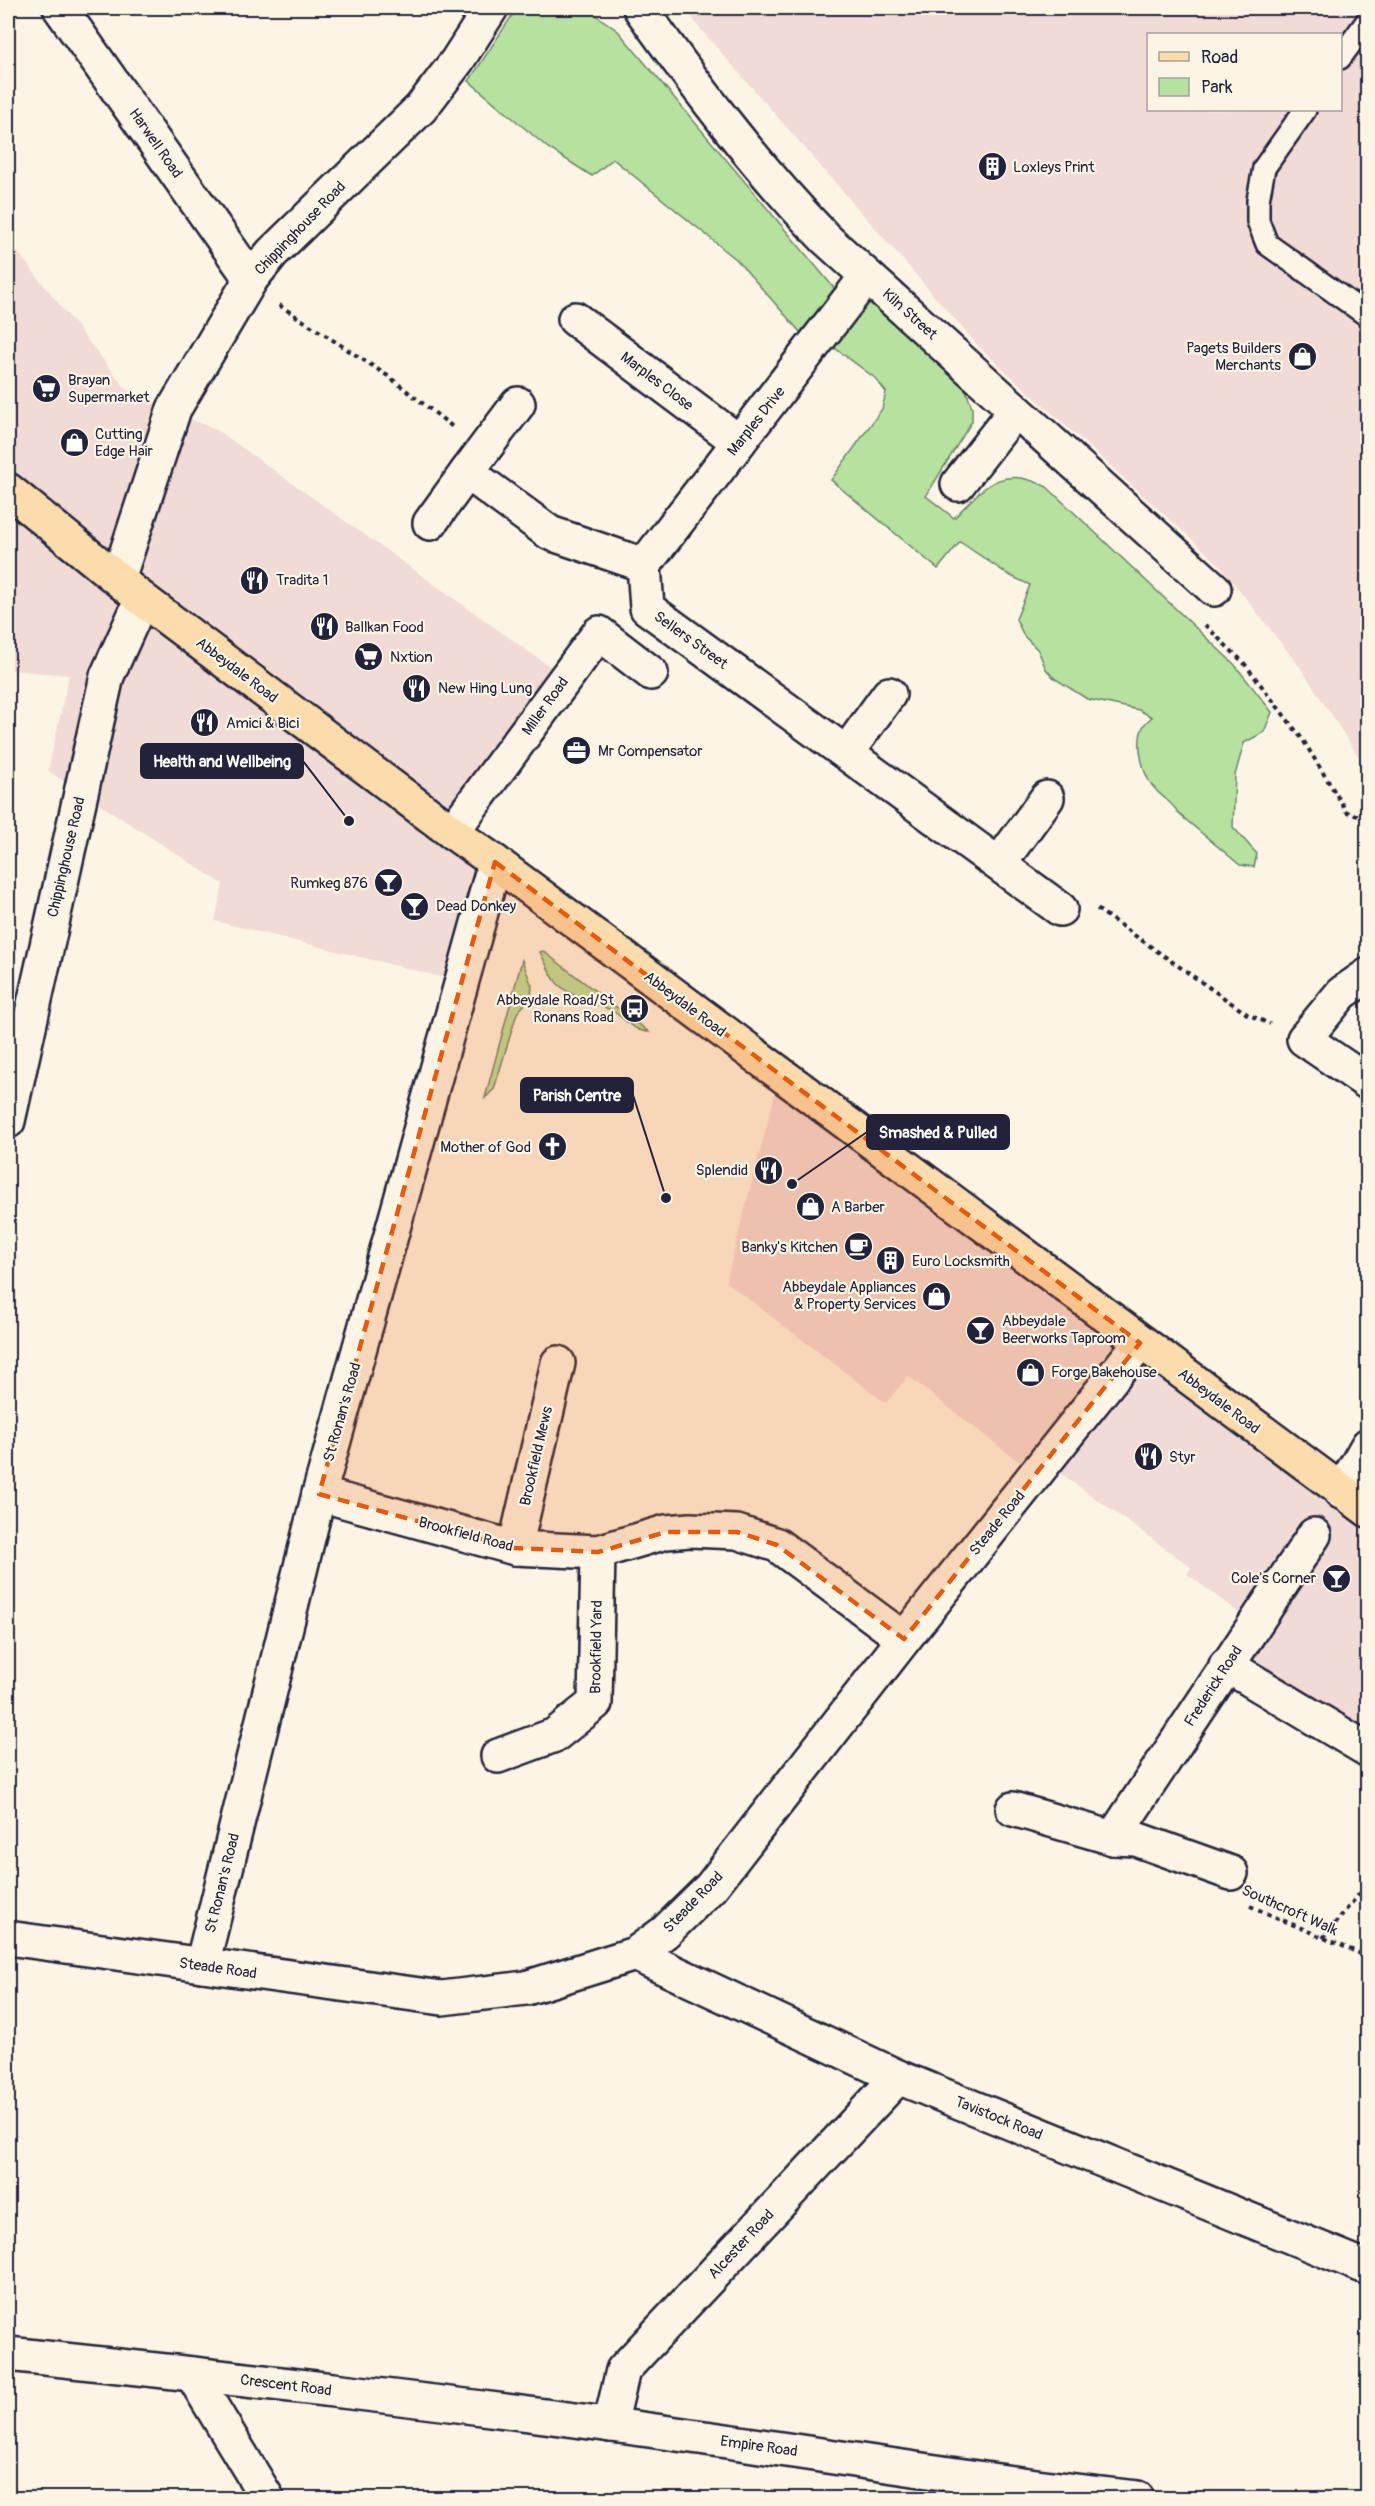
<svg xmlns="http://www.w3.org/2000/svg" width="1375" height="2506" viewBox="0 0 1375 2506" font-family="Pangolin,sans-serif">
<rect width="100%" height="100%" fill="#fcf5e5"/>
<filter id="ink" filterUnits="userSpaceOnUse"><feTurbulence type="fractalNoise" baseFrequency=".0167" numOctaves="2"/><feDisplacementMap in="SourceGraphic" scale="12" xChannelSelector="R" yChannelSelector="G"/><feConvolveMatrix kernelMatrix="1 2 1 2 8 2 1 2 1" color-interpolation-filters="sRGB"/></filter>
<g filter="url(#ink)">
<g fill="#f0dbd7" fill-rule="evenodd">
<path d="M686 8H1367V770L1303 671 1219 564 980 348 697 25ZM1148 34H1340V110H1148Z"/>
<polygon points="8,240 127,390 220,432 566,678 452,832 495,862 462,982 215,921 223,884 48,771 69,675 8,670"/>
<polygon points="780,1075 1341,1492 1367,1445 1367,1750 1226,1665 1254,1624 1187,1574 1191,1567 1046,1463 1036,1475 908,1376 886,1403 726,1282"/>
</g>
<g fill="#b7e19e" stroke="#6c826c" stroke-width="1.5">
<polygon points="517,8 586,8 618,31 835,289 801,333 737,260 613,159 592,176 548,148 469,81"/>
<path d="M861 291 966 390 972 408V421L926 496 954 518C984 487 1001 463 1047 487L1234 664 1272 712 1264 732 1244 743 1235 775 1233 827 1257 854 1254 867 1240 865 1179 814C1173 803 1164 799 1156 790 1143 778 1135 744 1143 727 1144 723 1149 720 1152 717L1139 710 1087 699 1054 678 1046 669 1038 650 1024 636 1016 619 1030 585 1009 575 960 542 938 569 831 480 882 409 886 392 875 378 824 340Z"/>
<path d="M543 951 649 1032C636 1032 628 1022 617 1014 599 1002 575 1000 559 985 550 976 546 963 540 952Z"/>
<polygon points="522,960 532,986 531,997 517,1013 494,1089 485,1098"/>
</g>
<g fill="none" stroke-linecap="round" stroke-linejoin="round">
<defs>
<g id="service">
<polyline points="1340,58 1368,20"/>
<polyline points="1305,110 1264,168 1258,200 1258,221 1267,244 1368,316"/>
</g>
<g id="minor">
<polyline points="60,8 251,279"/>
<path d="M640 8C698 89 756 167 826 239L1214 589"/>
<polyline points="575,319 739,442"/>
<polyline points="467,472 518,404"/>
<polyline points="958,484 1015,411"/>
<polyline points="430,523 467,472 550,533 644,565"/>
<polyline points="644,565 647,608 1060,909"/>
<polyline points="644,565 867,276"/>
<polyline points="118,579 174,409 251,279 272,253 421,108 457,61 491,8"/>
<polyline points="847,752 889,694"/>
<polyline points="452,832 599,633 651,673"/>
<polyline points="999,864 1047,798"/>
<polyline points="1367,1082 1304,1039 1342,993 1368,975"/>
<polyline points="8,1121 107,676 142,599"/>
<polyline points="1341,1492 1368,1445"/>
<polyline points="319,1494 515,1548 598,1552 666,1532 690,1530 737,1532 777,1545 904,1639"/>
<polyline points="515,1548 558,1363"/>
<polyline points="1226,1665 1368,1750"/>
<polyline points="498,1756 555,1735 595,1703 598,1552"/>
<polyline points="1013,1809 1113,1838 1136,1839 1231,1873"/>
<polyline points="1113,1838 1314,1535"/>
<polyline points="8,1938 442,1998 526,1988 635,1954 665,1932 711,1887 904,1639 1140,1343"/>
<polyline points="635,1954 898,2077 1368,2268"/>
<polyline points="202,1965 319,1494 495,862"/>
<path d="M8 2354C233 2378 459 2403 684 2435 835 2456 986 2482 1137 2498"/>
<polyline points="192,2374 267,2498"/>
<polyline points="610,2425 623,2370 898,2077"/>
</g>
<polyline id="primary" points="8,490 142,599 452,832 495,862 1368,1510"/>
</defs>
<use href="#service" stroke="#22223b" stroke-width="26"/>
<use href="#minor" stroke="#22223b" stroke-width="38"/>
<use href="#primary" stroke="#22223b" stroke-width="38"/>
<g stroke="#22223b" stroke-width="4" stroke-dasharray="4.5 4.5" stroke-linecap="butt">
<polyline points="279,305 388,376 454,428"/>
<polyline points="1205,625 1244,663 1303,740 1347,812 1368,820"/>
<polyline points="1097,909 1247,1014 1270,1024"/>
<polyline points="1250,1906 1368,1957"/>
<polyline points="1323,1938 1368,1883"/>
</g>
<use href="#service" stroke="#fcf5e5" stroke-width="21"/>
<use href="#minor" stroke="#fcf5e5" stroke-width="33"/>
<use href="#primary" stroke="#fcdcac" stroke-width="33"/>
</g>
</g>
<path fill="#e8590c" fill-opacity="0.2" stroke="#e8590c" stroke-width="4.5" stroke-dasharray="12 8" stroke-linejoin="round" d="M495 862 1140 1343 904 1639 777 1545 737 1532H666L598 1552 515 1548 319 1494Z"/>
<defs>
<symbol id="building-disc" viewBox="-11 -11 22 22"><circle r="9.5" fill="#22223b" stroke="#fcf5e5"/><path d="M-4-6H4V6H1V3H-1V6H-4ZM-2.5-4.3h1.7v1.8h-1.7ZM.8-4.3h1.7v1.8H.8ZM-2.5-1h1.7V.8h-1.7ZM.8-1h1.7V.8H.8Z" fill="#fff"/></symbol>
<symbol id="shop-disc" viewBox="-11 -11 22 22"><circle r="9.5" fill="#22223b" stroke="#fcf5e5"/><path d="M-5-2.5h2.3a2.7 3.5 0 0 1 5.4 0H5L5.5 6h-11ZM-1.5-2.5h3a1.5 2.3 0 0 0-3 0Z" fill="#fff"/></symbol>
<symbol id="supermarket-disc" viewBox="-11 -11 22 22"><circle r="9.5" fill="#22223b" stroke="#fcf5e5"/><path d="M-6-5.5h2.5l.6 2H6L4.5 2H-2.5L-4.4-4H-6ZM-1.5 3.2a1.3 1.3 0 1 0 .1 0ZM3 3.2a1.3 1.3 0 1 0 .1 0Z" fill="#fff"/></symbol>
<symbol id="restaurant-disc" viewBox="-11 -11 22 22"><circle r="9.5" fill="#22223b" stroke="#fcf5e5"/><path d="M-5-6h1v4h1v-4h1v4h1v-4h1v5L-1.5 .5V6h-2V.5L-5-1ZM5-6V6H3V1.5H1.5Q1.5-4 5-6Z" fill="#fff"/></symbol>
<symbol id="office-disc" viewBox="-11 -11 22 22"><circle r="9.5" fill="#22223b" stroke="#fcf5e5"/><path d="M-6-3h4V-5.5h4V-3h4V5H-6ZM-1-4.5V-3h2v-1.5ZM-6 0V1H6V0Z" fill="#fff"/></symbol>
<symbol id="bar-disc" viewBox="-11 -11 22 22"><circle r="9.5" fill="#22223b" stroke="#fcf5e5"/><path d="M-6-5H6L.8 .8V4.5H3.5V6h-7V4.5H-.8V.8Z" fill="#fff"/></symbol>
<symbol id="bus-disc" viewBox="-11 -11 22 22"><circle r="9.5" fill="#22223b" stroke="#fcf5e5"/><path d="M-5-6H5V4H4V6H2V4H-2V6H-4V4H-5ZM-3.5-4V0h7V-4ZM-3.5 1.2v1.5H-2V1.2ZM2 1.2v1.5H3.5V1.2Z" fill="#fff"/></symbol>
<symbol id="church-disc" viewBox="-11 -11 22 22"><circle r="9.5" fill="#22223b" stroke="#fcf5e5"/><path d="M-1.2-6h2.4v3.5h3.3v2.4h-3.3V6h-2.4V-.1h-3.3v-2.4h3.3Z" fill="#fff"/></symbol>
<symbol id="cafe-disc" viewBox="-11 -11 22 22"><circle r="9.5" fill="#22223b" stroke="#fcf5e5"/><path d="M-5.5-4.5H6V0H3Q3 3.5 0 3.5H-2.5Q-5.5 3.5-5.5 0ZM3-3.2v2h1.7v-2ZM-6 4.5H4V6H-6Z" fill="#fff"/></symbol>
</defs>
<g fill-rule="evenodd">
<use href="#building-disc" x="976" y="150" width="33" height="33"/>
<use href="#shop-disc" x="1286" y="340" width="33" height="33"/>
<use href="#supermarket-disc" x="30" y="372" width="33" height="33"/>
<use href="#shop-disc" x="58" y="426" width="33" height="33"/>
<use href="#restaurant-disc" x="238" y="564" width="33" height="33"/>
<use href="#restaurant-disc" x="308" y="610" width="33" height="33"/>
<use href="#supermarket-disc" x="352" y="640" width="33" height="33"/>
<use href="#restaurant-disc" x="400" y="672" width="33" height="33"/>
<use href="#restaurant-disc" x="188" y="706" width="33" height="33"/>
<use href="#office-disc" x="560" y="734" width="33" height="33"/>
<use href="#bar-disc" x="372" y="866" width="33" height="33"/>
<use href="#bar-disc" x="398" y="890" width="33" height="33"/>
<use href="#bus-disc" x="618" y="992" width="33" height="33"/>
<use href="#church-disc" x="536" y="1130" width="33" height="33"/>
<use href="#restaurant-disc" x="752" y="1154" width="33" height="33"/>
<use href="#shop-disc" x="794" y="1190" width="33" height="33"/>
<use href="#cafe-disc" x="842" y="1230" width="33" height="33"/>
<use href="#building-disc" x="874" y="1244" width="33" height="33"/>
<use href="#shop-disc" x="920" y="1280" width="33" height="33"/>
<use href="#bar-disc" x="964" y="1314" width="33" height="33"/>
<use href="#shop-disc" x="1014" y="1356" width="33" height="33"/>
<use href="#restaurant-disc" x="1132" y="1440" width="33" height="33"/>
<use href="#bar-disc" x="1320" y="1562" width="33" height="33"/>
</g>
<g text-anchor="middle" stroke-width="4.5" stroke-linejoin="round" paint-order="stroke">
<g font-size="15" fill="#22223b" stroke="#fcf5e5">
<text transform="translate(156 143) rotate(55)" y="5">Harwell Road</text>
<text transform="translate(300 228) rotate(-46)" y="5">Chippinghouse Road</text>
<text transform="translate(910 314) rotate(42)" y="5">Kiln Street</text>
<text transform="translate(657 381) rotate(37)" y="5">Marples Close</text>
<text transform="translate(756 421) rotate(-52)" y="5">Marples Drive</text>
<text transform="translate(691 640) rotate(36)" y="5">Sellers Street</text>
<text transform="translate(237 670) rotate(37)" y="5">Abbeydale Road</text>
<text transform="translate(545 706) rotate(-54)" y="5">Miller Road</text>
<text transform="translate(66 857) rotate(-77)" y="5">Chippinghouse Road</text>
<text transform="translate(685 1004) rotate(37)" y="5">Abbeydale Road</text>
<text transform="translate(1219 1401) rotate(37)" y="5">Abbeydale Road</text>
<text transform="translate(342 1412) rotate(-74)" y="5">St Ronan's Road</text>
<text transform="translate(536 1456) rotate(-77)" y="5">Brookfield Mews</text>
<text transform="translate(997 1523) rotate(-51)" y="5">Steade Road</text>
<text transform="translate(466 1534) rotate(15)" y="5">Brookfield Road</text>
<text transform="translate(596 1647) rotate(-89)" y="5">Brookfield Yard</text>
<text transform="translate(1213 1686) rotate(-57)" y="5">Frederick Road</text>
<text transform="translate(222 1883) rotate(-76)" y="5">St Ronan's Road</text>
<text transform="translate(693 1902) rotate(-46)" y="5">Steade Road</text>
<text transform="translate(1290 1910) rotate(24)" y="5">Southcroft Walk</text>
<text transform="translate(218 1968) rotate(8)" y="5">Steade Road</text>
<text transform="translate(999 2118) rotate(22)" y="5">Tavistock Road</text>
<text transform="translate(741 2244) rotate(-47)" y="5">Alcester Road</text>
<text transform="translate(286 2385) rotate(7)" y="5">Crescent Road</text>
<text transform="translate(759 2446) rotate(8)" y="5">Empire Road</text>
</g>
<g font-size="15" fill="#22223b" stroke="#fcf5e5" text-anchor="start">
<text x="1013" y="172">Loxleys Print</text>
<text x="1281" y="353" text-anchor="end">Pagets Builders<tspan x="1281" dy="17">Merchants</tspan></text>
<text x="68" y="385">Brayan<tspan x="68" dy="17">Supermarket</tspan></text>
<text x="95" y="439">Cutting<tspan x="95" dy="17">Edge Hair</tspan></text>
<text x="276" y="585">Tradita 1</text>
<text x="345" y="632">Ballkan Food</text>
<text x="390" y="662">Nxtion</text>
<text x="438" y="693">New Hing Lung</text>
<text x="226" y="728">Amici &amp; Bici</text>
<text x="598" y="756">Mr Compensator</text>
<text x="368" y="888" text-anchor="end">Rumkeg 876</text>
<text x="436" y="911">Dead Donkey</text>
<text x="614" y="1005" text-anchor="end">Abbeydale Road/St<tspan x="614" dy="17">Ronans Road</tspan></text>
<text x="531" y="1152" text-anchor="end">Mother of God</text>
<text x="748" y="1175" text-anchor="end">Splendid</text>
<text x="831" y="1212">A Barber</text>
<text x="838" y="1252" text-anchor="end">Banky's Kitchen</text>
<text x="912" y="1266">Euro Locksmith</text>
<text x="916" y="1292" text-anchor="end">Abbeydale Appliances<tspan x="916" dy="17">&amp; Property Services</tspan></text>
<text x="1002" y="1326">Abbeydale<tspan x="1002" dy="17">Beerworks Taproom</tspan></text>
<text x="1051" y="1377">Forge Bakehouse</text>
<text x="1169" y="1462">Styr</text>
<text x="1316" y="1583" text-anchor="end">Cole's Corner</text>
</g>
</g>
<path fill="none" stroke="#22223b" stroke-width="2" d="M349 821L303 761M666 1198L633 1095M792 1184L867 1132"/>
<g fill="#22223b" stroke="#fcf5e5" stroke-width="2">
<circle cx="349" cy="821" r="6"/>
<circle cx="666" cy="1198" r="6"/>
<circle cx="792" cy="1184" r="6"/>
</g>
<g fill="#22223b" stroke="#22223b" stroke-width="2">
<rect x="141" y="744" width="162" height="34" rx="6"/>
<rect x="521" y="1078" width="112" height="34" rx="6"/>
<rect x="867" y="1115" width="142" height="34" rx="6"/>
</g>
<g font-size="16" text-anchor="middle" font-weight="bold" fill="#fff">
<text x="222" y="767">Health and Wellbeing</text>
<text x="577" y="1101">Parish Centre</text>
<text x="938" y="1138">Smashed &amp; Pulled</text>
</g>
<rect width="1375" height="2506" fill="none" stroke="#fcf5e5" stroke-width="30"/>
<rect x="15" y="15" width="1345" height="2476" fill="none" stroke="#22223b" stroke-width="2" filter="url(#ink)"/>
<rect x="1147" y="33" width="195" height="78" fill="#fcf5e5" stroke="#a5a1a1" stroke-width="1.5"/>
<rect x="1159" y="52" width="30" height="9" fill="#fcdcac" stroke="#a5a1a1" stroke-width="1.5"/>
<text x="1201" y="63" font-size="18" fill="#22223b">Road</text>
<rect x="1159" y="78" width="30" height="18" fill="#b7e19e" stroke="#a5a1a1" stroke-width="1.5"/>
<text x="1201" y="93" font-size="18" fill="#22223b">Park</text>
</svg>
